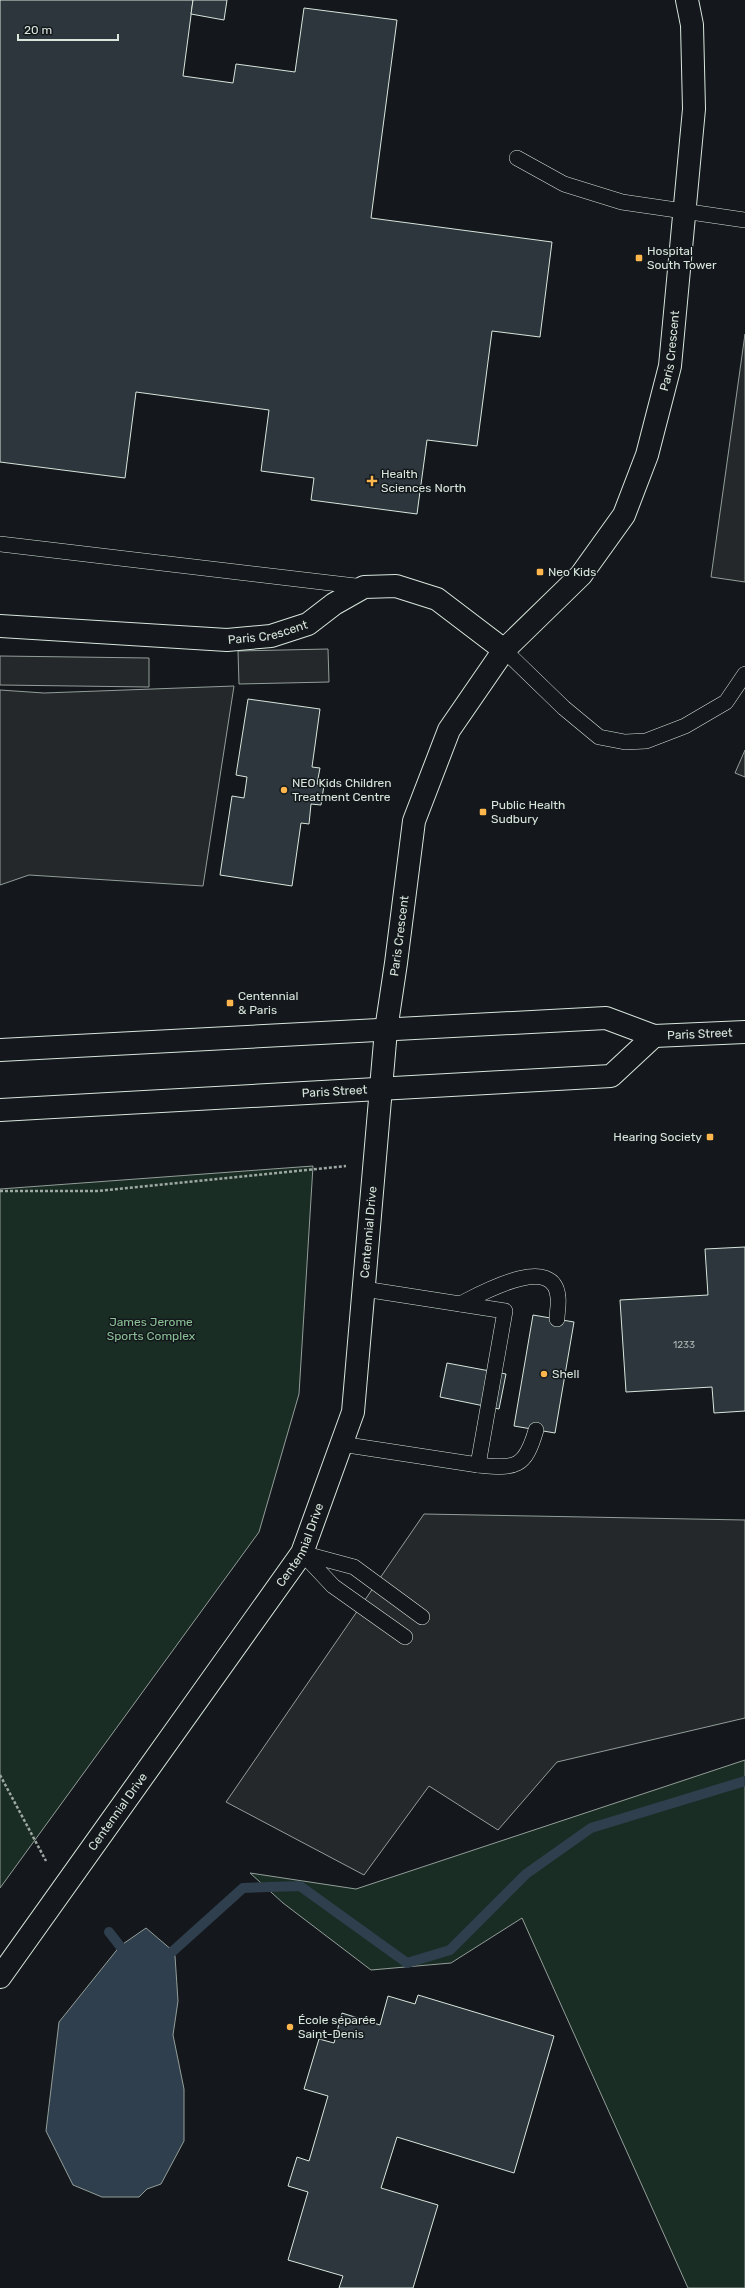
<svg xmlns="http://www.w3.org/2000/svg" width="745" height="2288" viewBox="0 0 745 2288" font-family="Rubik,sans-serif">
<rect width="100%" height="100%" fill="#14181c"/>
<g fill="#1a2d24" stroke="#939e99">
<polygon points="313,1166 299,1394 259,1532 0,1888 0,1189"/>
<polygon points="745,1760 745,2288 688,2288 522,1918 451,1963 371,1970 283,1903 250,1873 356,1889"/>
</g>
<g fill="#24282b" stroke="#939e99">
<polygon points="745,334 745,582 711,577"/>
<polygon points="328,649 329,682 239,684 238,651"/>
<polygon points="0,656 149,658 149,687 0,685"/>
<polygon points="234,686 203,886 29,875 0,885 0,690 44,693"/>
<polygon points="745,750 745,777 735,773"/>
<polygon points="424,1514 745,1520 745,1718 557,1762 498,1830 429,1786 364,1875 226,1802"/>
</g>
<polygon fill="#2f3f4d" stroke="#939e99" points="146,1928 173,1951 175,1956 178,2001 173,2035 184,2089 184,2141 161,2184 147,2189 139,2197 102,2197 73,2185 46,2131 59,2022 120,1946"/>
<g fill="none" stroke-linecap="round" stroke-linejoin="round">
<g stroke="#2f3f4d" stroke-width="10">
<polyline points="109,1932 120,1946"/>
<polyline points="173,1951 243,1888 300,1886 407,1963 450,1950 526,1874 591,1828 745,1781"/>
</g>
</g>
<g fill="#2c363c" stroke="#d8e6dc">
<polygon points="0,0 193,0 183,76 233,83 236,64 295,72 304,8 397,20 371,218 552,242 540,337 492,331 477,446 427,440 417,514 311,500 314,478 261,471 269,410 136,392 125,478 0,462"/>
<polygon points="193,0 227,0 224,20 191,14"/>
<polygon points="248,699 320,709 312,767 320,768 317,784 324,785 321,805 311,804 309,824 301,823 292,886 220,875 232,796 244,798 247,777 236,775"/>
<polygon points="745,1247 745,1411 714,1413 712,1387 626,1392 620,1300 708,1295 705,1249"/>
<polygon points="533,1315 574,1322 555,1433 514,1426"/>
<polygon points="447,1363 506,1374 499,1409 440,1397"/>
<polygon points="418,1995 554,2036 514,2173 397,2137 381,2188 438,2205 413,2288 339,2288 343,2276 288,2260 308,2192 288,2186 297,2157 309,2161 328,2096 304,2089 319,2039 334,2043 342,2013 380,2025 388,1996 415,2004"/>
</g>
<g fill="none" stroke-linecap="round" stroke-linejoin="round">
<defs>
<g id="service">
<polyline points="517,158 564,184 622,202 745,220"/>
<polyline points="0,544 364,587"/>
<polyline points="504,650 564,708 599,737 625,742 646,741 685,726 726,702 745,674"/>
<path d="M460 1304C480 1294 554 1252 558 1297 559 1304 557 1312 557 1319"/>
<polyline points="341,1444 478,1465 505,1311 364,1289"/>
<path d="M478 1465C516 1469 525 1468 536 1430"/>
<polyline points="302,1553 354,1567 422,1617"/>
<polyline points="302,1553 333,1586 405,1637"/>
</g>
<g id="minor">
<path id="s1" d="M0 626 227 640 271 636 308 624 334 604 364 587 396 586 437 599 504 650"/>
<path id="s2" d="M0 1977 302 1553 353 1412 386 1030 396 963 414 821 449 730 504 650 581 575 624 515 647 455 670 366 694 109 692 25 687 0"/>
</g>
<g id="secondary">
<path id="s3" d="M0 1050 606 1018 654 1036 745 1032"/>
<path id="s4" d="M0 1110 611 1076 654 1036"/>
</g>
</defs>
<use href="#service" stroke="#d8e6dc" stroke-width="16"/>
<use href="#minor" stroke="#d8e6dc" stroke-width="24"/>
<use href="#secondary" stroke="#d8e6dc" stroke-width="24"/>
<g stroke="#9da8a2" stroke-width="2.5" stroke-dasharray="3 2" stroke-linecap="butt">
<polyline points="0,1191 98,1191 346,1166"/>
<polyline points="0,1775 46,1861"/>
</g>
<use href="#service" stroke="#14181c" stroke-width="15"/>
<use href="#minor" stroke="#14181c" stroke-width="22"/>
<use href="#secondary" stroke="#14181c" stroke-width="22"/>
</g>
<g fill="#ffb74d" stroke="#14181c" stroke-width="1.5">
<rect x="635" y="254" width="8" height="8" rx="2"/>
<path d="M370 475h4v4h4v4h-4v4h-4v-4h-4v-4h4z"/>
<rect x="536" y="568" width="8" height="8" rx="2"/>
<circle cx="284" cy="790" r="4"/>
<rect x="479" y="808" width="8" height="8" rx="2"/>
<rect x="226" y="999" width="8" height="8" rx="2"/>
<rect x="706" y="1133" width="8" height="8" rx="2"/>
<circle cx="544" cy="1374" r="4"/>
<circle cx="290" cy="2027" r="4"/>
</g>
<g text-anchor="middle" stroke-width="3" stroke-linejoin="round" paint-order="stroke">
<g font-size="10" fill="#adbab4">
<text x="684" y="1348">1233</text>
</g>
<g font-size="12" fill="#d8e6dc" stroke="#14181c" text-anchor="start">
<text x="647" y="255">Hospital<tspan x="647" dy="14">South Tower</tspan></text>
<text x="381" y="478">Health<tspan x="381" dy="14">Sciences North</tspan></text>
<text x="548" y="576">Neo Kids</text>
<text x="292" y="787">NEO Kids Children<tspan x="292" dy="14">Treatment Centre</tspan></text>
<text x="491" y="809">Public Health<tspan x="491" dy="14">Sudbury</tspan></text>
<text x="238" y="1000">Centennial<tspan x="238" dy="14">&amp; Paris</tspan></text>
<text x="702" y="1141" text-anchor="end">Hearing Society</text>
<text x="552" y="1378">Shell</text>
<text x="298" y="2024">École séparée<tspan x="298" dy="14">Saint-Denis</tspan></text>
</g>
<g font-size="12" fill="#d8e6dc" stroke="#14181c">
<text dy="4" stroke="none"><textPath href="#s2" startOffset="1812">Paris Crescent</textPath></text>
<text dy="4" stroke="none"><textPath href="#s1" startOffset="269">Paris Crescent</textPath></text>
<text dy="4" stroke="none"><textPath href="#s2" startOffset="1149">Paris Crescent</textPath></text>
<text dy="4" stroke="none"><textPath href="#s3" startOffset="704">Paris Street</textPath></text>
<text dy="4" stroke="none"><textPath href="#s4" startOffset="335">Paris Street</textPath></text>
<text dy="4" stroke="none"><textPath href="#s2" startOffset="851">Centennial Drive</textPath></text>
<text dy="4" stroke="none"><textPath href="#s2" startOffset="527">Centennial Drive</textPath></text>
<text dy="4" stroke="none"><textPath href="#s2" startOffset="203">Centennial Drive</textPath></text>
</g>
<g font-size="12" fill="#8ac095" stroke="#14181c">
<text x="151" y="1326">James Jerome<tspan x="151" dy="14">Sports Complex</tspan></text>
</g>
</g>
<path d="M18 34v6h100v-6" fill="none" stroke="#d8e6dc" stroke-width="2"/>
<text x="24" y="34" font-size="12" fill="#d8e6dc" stroke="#14181c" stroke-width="3" paint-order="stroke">20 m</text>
</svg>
